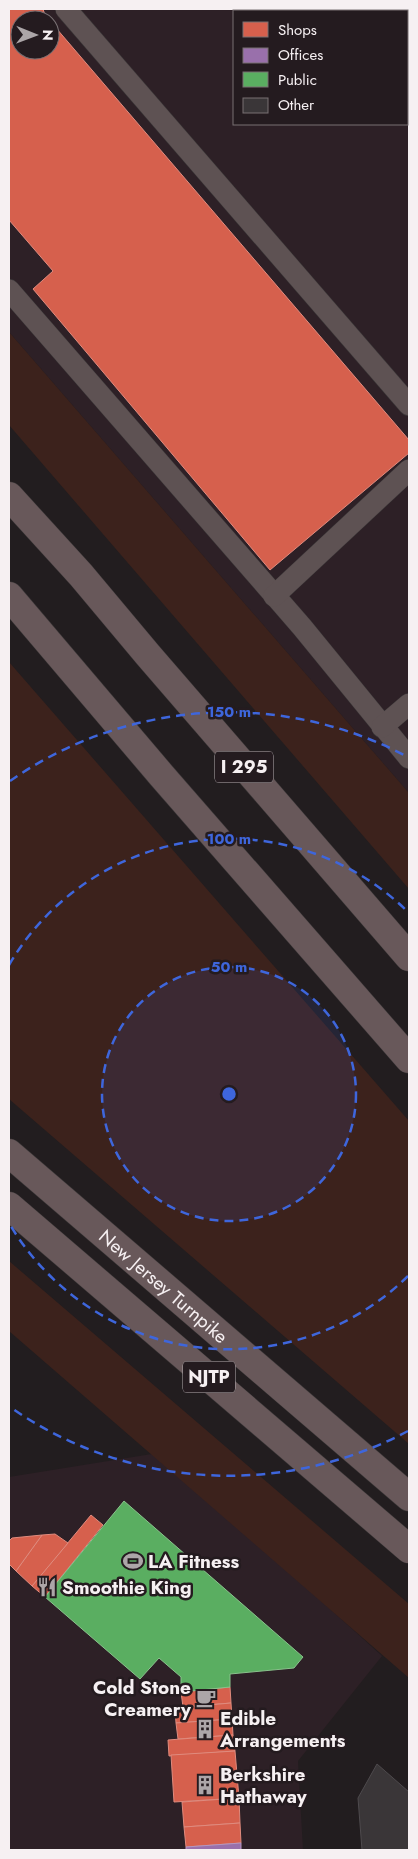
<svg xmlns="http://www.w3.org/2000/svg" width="418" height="1859" viewBox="0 0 418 1859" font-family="Jost,sans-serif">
<rect width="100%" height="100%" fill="#221d1f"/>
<g fill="#2d2026" fill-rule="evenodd">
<path d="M9 9H409V793L9 332ZM234 11H407V124H234ZM20 20H50V50H20Z"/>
<polygon points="158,1453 382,1656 298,1761 303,1850 9,1850 9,1477"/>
</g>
<g fill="#3c221c">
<polygon points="9,332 409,793 409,889 9,425"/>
<polygon points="9,662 409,1121 409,1444 9,1099"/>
<polygon points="9,1261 409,1604 409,1678 9,1331"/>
</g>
<g fill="#d6604d" stroke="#e08b7e">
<polygon points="9,9 43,9 45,15 49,20 20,20 20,50 50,50 50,21 409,440 409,453 270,570 33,289 53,271 9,220"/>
<polygon points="91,1515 103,1525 45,1597 32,1586"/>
<polygon points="55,1534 68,1543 32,1586 16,1571 42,1535"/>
<polygon points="42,1535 16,1571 9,1564 9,1541 12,1538"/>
<polygon points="230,1687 231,1703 183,1707 181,1692"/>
<polygon points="231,1703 232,1719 176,1723 175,1708"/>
<polygon points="232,1719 233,1735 178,1739 176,1723"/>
<polygon points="233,1735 235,1751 169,1756 168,1740"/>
<polygon points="235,1751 239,1798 174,1802 171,1755"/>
<polygon points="239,1798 240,1823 184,1827 182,1802"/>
<polygon points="240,1823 241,1843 186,1847 184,1827"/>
</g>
<polygon fill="#9970ab" stroke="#b596c0" points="241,1843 241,1850 186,1850 186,1847"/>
<polygon fill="#5aae61" stroke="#89c28c" points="124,1501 303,1657 294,1668 230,1674 230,1687 181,1692 181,1677 159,1658 140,1679 45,1597"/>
<polygon fill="#3a3638" stroke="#4e4a4d" points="377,1764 409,1792 409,1850 362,1850 358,1798"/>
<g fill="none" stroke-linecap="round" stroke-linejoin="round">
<defs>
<g id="minor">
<polyline points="66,9 409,405"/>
<polyline points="9,290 302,627 409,758"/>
<polyline points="274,596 409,470"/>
<polyline points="382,727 409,704"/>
</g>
<g id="highway">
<polyline points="9,496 81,575 148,655 409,957"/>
<polyline points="9,596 162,776 409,1059"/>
<path id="s1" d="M9 1153 409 1497"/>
<polyline points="9,1206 409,1549"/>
</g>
</defs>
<use href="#minor" stroke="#3b3738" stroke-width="22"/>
<use href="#highway" stroke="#3b3738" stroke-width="29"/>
<use href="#minor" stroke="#5e5253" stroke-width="21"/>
<use href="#highway" stroke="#68585a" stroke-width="28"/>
</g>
<circle cx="229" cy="1094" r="127" fill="#3e66dc" fill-opacity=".12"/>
<g fill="none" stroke="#3e66dc" stroke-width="2.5" stroke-dasharray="9 6">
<circle cx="229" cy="1094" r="127"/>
<path d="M408 1276A255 255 0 0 1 9 1223M9 965A255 255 0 0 1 408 912"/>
<path d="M408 1431A382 382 0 0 1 10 1407M10 781A382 382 0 0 1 408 757"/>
</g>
<defs>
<symbol id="stadium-bare" viewBox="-9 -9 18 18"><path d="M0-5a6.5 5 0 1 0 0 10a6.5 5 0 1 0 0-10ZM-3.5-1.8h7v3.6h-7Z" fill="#aca6a8" stroke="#241b1f" stroke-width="2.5" paint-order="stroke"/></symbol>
<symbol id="restaurant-bare" viewBox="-9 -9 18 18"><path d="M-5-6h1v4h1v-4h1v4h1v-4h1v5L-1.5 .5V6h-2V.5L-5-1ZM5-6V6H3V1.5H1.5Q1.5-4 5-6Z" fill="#aca6a8" stroke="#241b1f" stroke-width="2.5" paint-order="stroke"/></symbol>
<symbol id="cafe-bare" viewBox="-9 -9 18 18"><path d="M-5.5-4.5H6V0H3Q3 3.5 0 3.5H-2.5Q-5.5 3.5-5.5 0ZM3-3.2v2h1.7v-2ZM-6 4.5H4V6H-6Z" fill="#aca6a8" stroke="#241b1f" stroke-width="2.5" paint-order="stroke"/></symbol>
<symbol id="building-bare" viewBox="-9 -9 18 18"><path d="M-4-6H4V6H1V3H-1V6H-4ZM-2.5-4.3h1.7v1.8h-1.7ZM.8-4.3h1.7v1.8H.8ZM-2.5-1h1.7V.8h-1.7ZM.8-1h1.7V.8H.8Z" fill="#aca6a8" stroke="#241b1f" stroke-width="2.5" paint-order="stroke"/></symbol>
</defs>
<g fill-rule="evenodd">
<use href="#stadium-bare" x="119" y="1547" width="28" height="28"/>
<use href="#restaurant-bare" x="33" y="1573" width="28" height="28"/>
<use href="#cafe-bare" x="192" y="1684" width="28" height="28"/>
<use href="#building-bare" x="191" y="1715" width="28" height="28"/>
<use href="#building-bare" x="191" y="1771" width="28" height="28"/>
</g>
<g text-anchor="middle" stroke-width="5" stroke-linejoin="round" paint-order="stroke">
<g fill="#241b1f" stroke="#b7b0b3" stroke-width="1">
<rect x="215" y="751.5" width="58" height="31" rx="4"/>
<rect x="183" y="1361.5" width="52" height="31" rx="4"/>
</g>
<g font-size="18" font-weight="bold" fill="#f6f0f2">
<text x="244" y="773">I 295</text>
<text x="209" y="1383">NJTP</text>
</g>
<g font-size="19" fill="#f6f0f2" stroke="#241b1f">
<text dy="7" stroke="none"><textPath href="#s1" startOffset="204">New Jersey Turnpike</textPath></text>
</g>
<g font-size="19" font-weight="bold" fill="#f6f0f2" stroke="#241b1f" text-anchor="start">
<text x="148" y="1568">LA Fitness</text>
<text x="62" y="1594">Smoothie King</text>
<text x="191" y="1694" text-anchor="end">Cold Stone<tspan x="191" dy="22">Creamery</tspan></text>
<text x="220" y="1725">Edible<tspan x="220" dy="22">Arrangements</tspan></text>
<text x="220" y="1781">Berkshire<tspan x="220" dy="22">Hathaway</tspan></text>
</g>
</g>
<circle cx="229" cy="1094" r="8" fill="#3e66dc" stroke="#241b1f" stroke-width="2.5"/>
<g font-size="15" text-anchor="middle" font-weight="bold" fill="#3e66dc" stroke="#241b1f" stroke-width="5" stroke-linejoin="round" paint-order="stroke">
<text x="229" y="717">150 m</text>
<text x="229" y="844">100 m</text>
<text x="229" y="972">50 m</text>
</g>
<rect width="418" height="1859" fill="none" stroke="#f6f0f2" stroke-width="20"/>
<rect x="233" y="10" width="175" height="115" fill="#241b1f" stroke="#787073"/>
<rect x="243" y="22" width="25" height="15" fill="#d6604d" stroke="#787073"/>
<text x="278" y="35" font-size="15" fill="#f6f0f2">Shops</text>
<rect x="243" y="48" width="25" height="15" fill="#9970ab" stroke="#787073"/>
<text x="278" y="60" font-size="15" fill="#f6f0f2">Offices</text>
<rect x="243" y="72" width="25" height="15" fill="#5aae61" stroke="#787073"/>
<text x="278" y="85" font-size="15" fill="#f6f0f2">Public</text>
<rect x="243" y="98" width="25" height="15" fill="#3a3638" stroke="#787073"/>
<text x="278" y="110" font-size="15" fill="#f6f0f2">Other</text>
<g transform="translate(35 35) rotate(91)"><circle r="24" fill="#241b1f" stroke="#787073"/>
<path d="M0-4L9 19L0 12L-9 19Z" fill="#aca6a8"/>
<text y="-8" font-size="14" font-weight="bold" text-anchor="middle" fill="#f6f0f2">N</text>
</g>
</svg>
